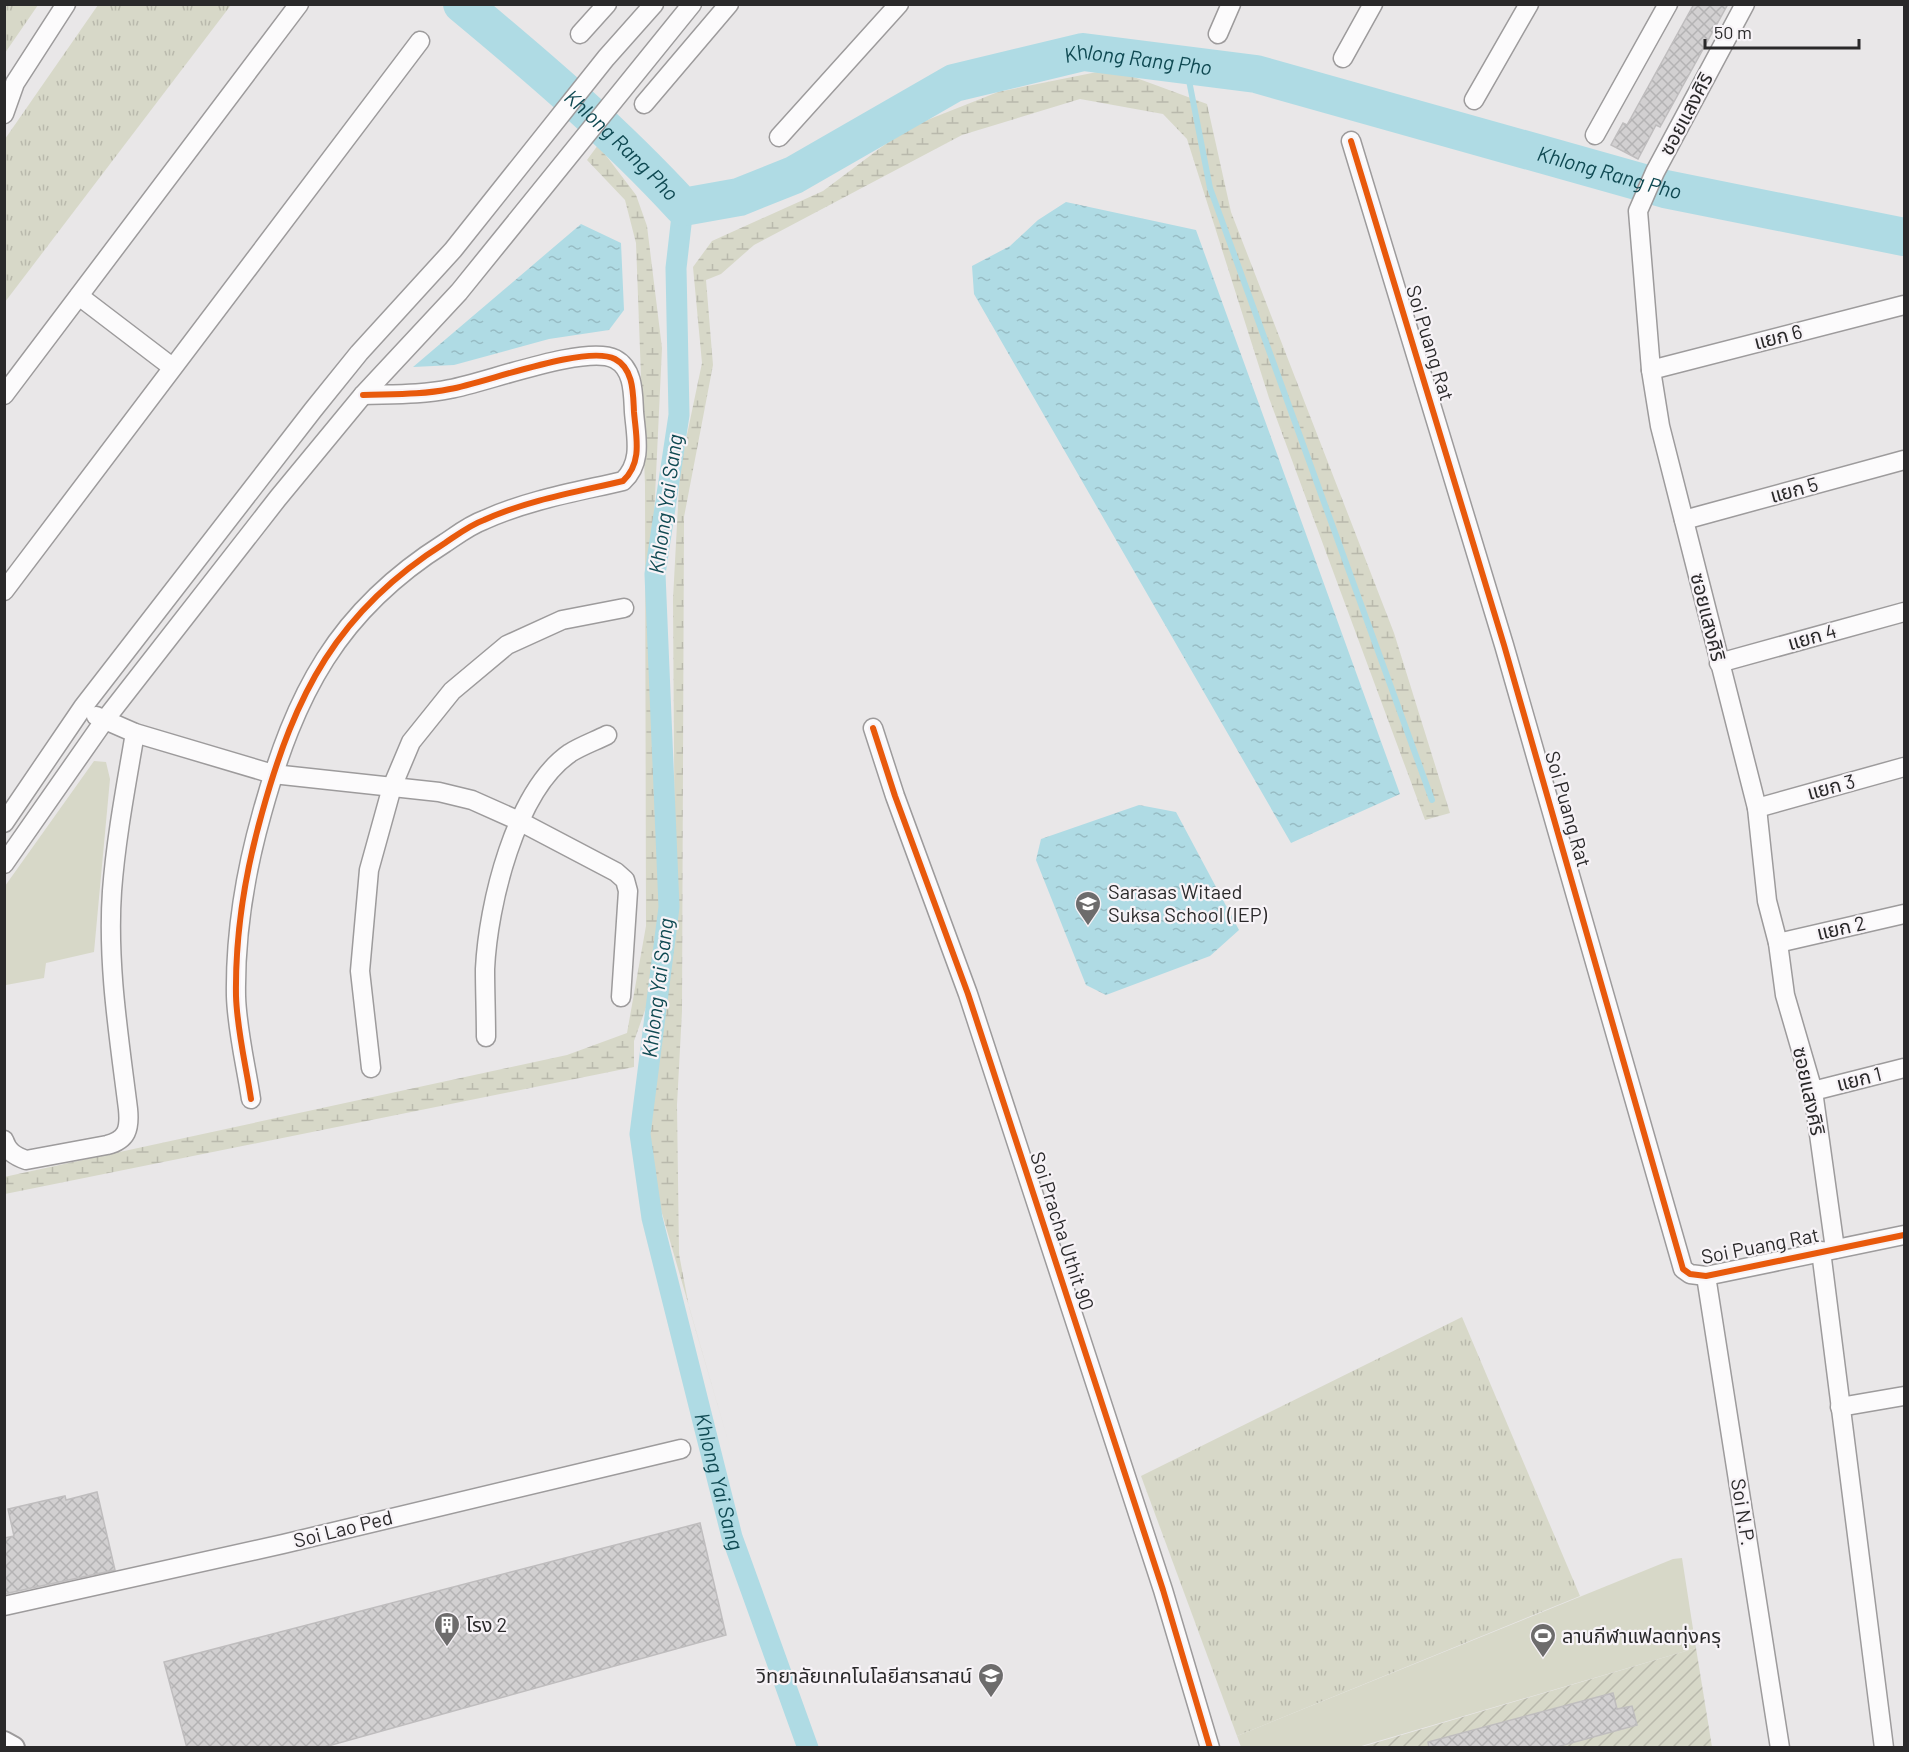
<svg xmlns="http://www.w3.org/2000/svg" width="1909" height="1752" viewBox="0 0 1909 1752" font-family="Barlow,'Noto Sans Thai',sans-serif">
<defs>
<pattern id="grass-tufts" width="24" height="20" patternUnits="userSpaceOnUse" patternTransform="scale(1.5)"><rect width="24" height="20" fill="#d7d8c8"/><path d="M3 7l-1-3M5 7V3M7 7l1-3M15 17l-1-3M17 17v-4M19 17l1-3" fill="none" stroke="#b9b9ac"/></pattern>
<pattern id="wetland-marsh" width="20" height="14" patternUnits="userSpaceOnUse" patternTransform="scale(1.5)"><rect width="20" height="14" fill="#d7d8c8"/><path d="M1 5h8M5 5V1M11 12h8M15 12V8" fill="none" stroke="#b9b9ac"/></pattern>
<pattern id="garden-furrows" width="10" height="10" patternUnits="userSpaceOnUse" patternTransform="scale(1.5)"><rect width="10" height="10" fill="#d7d8c8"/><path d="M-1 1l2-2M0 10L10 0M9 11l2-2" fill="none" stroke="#b9b9ac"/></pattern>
<pattern id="water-ripples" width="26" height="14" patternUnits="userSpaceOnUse" patternTransform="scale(1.5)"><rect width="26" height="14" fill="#afdbe4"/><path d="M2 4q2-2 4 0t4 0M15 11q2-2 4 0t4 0" fill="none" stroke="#97bcc4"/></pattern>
<pattern id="building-cross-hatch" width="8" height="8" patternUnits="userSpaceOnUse" patternTransform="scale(1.5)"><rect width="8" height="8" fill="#d2d0d1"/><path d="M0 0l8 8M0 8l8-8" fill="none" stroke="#b4b3b4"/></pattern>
</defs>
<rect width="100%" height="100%" fill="#e9e7e8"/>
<g fill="url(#grass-tufts)">
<polygon points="5,4 38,5 5,53 4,5"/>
<polygon points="98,5 231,5 5,302 5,139"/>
<polygon points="1462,1317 1580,1596 1237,1736 1141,1476"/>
</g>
<g fill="url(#wetland-marsh)">
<polygon points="1112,69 1207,104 1231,212 1394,633 1450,813 1425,820 1269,398 1187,139 1163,114 1080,99 962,135 754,245 721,274 706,280 713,365 684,517 682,1011 677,1105 679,1254 689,1307 733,1458 650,1172 649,1132 675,894 673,599 680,468 702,363 693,267 712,241 823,191 907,128 998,92"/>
<polygon points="598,145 636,195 647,226 662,348 653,539 663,925 648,1002 634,1041 634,1067 5,1194 4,1177 567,1055 627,1033 646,926 645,484 636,243 625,200 587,160"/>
</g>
<g fill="#d7d8c8">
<polygon points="94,761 106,762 110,779 94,952 46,963 44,978 6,985 5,988 5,886"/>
<polygon points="1682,1558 1696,1648 1358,1747 1241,1747 1237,1736 1673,1559"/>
</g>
<polygon fill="url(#garden-furrows)" points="1696,1648 1712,1747 1358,1748"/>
<g fill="url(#water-ripples)">
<polygon points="1066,202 1196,230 1400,794 1291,843 974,294 972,266 1010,246 1038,220"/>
<polygon points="581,224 621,243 624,310 609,330 549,339 454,365 413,367"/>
<polygon points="1139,805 1176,812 1239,930 1210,956 1106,995 1086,985 1036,860 1041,839"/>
</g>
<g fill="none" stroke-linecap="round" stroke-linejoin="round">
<polyline stroke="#afdbe4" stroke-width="6" points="1186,65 1210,188 1432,800"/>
<path stroke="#afdbe4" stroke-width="21" id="s1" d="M683 207 676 268 679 415 655 574 669 907 640 1134 652 1218 732 1537 808 1748"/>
<path stroke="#afdbe4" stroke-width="38" id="s2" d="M462 4C539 68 615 133 683 207L739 197 794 175 954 83 1083 52 1256 74 1665 189 1904 237"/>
</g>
<g fill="url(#building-cross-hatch)" stroke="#bfbdbe" stroke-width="1.5">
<polygon points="1694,4 1728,4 1660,127 1656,125 1638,159 1611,145 1623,123 1627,125"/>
<polygon points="97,1492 115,1570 4,1594 4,1538 14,1536 8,1509 65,1496 66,1500"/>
<polygon points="700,1523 726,1635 321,1748 187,1748 164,1662"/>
<polygon points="1613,1693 1617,1709 1632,1706 1637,1725 1553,1748 1429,1748 1428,1742"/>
</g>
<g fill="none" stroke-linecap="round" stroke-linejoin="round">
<defs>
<g id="minor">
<polyline points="1745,4 1655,172 1638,211 1651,370 1660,426 1757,808 1767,901 1778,943 1785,995 1813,1091 1835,1249"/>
<polyline points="580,34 607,4"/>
<polyline points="1218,34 1231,4"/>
<polyline points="1343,58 1373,4"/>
<polyline points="1474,100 1529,4"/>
<polyline points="644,104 729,4"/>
<polyline points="4,114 15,83 66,4"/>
<polyline points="1595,135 1668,4"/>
<polyline points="779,137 899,4"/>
<polyline points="1351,141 1504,645 1683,1269 1690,1274 1706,1276 1904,1235"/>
<polyline points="79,296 172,367"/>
<polyline points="1651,370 1904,305"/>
<polyline points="4,395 299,4"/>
<polyline points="1684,520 1904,460"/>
<polyline points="4,591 420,41"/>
<polyline points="1719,663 1904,612"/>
<polyline points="96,716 135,733 273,774 439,792 472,800 519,821 616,872 625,880 628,891 621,997"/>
<polyline points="873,728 895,796 968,994 1163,1590 1210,1748"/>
<polyline points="1757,808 1904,767"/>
<polyline points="4,823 83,707 313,410 359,353 453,250 606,58 654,4"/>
<polyline points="4,864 104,721 278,498 363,395 459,292 692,4"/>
<polyline points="1778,943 1904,914"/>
<path d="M486 1037C486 1014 485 991 485 969 488 905 515 791 570 753 581 746 595 741 607 735"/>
<polyline points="371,1068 360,971 369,870 392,787 411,742 452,691 507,645 562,620 624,608"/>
<polyline points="1813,1091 1904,1068"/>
<path d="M251 1099C246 1066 237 1030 236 996 235 933 245 873 262 813 295 694 337 611 445 543 457 535 470 525 484 520 528 500 576 492 623 481 643 462 636 437 634 412 633 394 634 369 615 359 586 344 485 383 450 389 421 395 393 394 363 395"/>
<path d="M4 1140C8 1152 15 1156 26 1160L107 1145C127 1140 130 1129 128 1109 119 1037 107 964 112 891 116 838 126 786 135 733"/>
<polyline points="1821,1251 1884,1748"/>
<polyline points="1706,1276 1780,1748"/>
<polyline points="1840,1407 1904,1396"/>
<polyline points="4,1606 283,1544 681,1449"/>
</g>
<polyline id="tertiary" points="4,1743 13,1748"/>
</defs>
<use href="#minor" stroke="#9d9b9c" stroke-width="21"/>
<use href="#tertiary" stroke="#9d9b9c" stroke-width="26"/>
<use href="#minor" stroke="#fcfbfc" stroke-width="18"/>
<use href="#tertiary" stroke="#fcfbfc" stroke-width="22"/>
<defs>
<g id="cycleway">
<polyline points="1351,141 1504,645 1683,1269 1690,1274 1706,1276 1904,1235"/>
<polyline points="873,728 895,796 968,994 1163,1590 1210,1748"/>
<path d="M251 1099C246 1066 237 1030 236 996 235 933 245 873 262 813 295 694 337 611 445 543 457 535 470 525 484 520 528 500 576 492 623 481 643 462 636 437 634 412 633 394 634 369 615 359 586 344 485 383 450 389 421 395 393 394 363 395"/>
</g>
</defs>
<use href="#cycleway" stroke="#f7f3f7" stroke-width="10"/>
<use href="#cycleway" stroke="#e8590c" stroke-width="6"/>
</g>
<defs>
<symbol id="school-pin" viewBox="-11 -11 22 30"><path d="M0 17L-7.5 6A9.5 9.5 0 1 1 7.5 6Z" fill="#6d6c6c" stroke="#f7f3f7"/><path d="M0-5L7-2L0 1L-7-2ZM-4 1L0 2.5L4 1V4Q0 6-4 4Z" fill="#fff"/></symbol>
<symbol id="building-pin" viewBox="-11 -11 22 30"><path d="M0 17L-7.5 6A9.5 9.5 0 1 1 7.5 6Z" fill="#6d6c6c" stroke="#f7f3f7"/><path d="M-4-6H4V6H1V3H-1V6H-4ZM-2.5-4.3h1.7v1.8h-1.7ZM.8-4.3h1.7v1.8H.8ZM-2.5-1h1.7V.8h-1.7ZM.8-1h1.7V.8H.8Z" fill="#fff"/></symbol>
<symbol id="stadium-pin" viewBox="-11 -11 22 30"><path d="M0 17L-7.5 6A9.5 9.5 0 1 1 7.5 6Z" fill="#6d6c6c" stroke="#f7f3f7"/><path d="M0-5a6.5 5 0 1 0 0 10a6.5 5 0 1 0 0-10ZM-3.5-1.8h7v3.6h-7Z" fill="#fff"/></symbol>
<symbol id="university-pin" viewBox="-11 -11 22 30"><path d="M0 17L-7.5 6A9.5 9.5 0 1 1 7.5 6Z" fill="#6d6c6c" stroke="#f7f3f7"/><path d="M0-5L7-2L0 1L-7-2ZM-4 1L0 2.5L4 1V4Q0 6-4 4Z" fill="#fff"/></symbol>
</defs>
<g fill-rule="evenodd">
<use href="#school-pin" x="1073" y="889" width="30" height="40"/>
<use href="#building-pin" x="432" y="1610" width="30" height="40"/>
<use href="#stadium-pin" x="1528" y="1621" width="30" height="40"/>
<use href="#university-pin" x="976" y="1661" width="30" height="40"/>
</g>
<g text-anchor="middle" stroke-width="4.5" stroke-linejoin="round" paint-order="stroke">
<g font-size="20" fill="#2a292a" stroke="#f7f3f7">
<text transform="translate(1686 114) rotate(-62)" y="7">ซอยแสงศิริ</text>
<text transform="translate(1778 337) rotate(-14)" y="7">แยก 6</text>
<text transform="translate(1430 343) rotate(73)" y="7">Soi Puang Rat</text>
<text transform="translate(1794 490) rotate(-15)" y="7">แยก 5</text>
<text transform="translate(1708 617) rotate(76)" y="7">ซอยแสงศิริ</text>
<text transform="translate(1812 637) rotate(-16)" y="7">แยก 4</text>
<text transform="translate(1831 787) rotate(-15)" y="7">แยก 3</text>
<text transform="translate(1568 809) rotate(74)" y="7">Soi Puang Rat</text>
<text transform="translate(1841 928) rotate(-13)" y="7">แยก 2</text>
<text transform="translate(1859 1079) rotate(-14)" y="7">แยก 1</text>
<text transform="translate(1809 1091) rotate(78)" y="7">ซอยแสงศิริ</text>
<text transform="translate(1062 1231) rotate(72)" y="7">Soi Pracha Uthit 90</text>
<text transform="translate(1760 1246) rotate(-11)" y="7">Soi Puang Rat</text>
<text transform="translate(1743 1512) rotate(81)" y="7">Soi N.P.</text>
<text transform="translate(343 1529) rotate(-14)" y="7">Soi Lao Ped</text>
</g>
<g font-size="20" fill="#2a292a" stroke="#f7f3f7" text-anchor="start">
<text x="1108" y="899">Sarasas Witaed<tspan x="1108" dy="23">Suksa School (IEP)</tspan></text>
<text x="466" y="1632">โรง 2</text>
<text x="1562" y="1643">ลานกีฬาแฟลตทุ่งครุ</text>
<text x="972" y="1683" text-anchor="end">วิทยาลัยเทคโนโลยีสารสาสน์</text>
</g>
<g font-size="21" font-style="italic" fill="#0f4952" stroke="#f7f3f7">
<text dy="7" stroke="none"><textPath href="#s2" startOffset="789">Khlong Rang Pho</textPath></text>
<text dy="7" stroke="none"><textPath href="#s2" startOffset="213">Khlong Rang Pho</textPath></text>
<text dy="7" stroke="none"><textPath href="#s2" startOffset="1275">Khlong Rang Pho</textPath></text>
<text transform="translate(666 504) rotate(-82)" y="7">Khlong Yai Sang</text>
<text transform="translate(658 988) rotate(-83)" y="7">Khlong Yai Sang</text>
<text dy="7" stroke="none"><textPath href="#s1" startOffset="1288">Khlong Yai Sang</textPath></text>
</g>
</g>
<rect width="1909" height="1752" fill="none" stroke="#2a292a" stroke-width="12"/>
<path d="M1705 39v9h154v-9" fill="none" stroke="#2a292a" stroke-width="3"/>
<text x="1714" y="39" font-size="18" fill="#2a292a" stroke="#f7f3f7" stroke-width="4.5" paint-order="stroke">50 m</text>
</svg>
